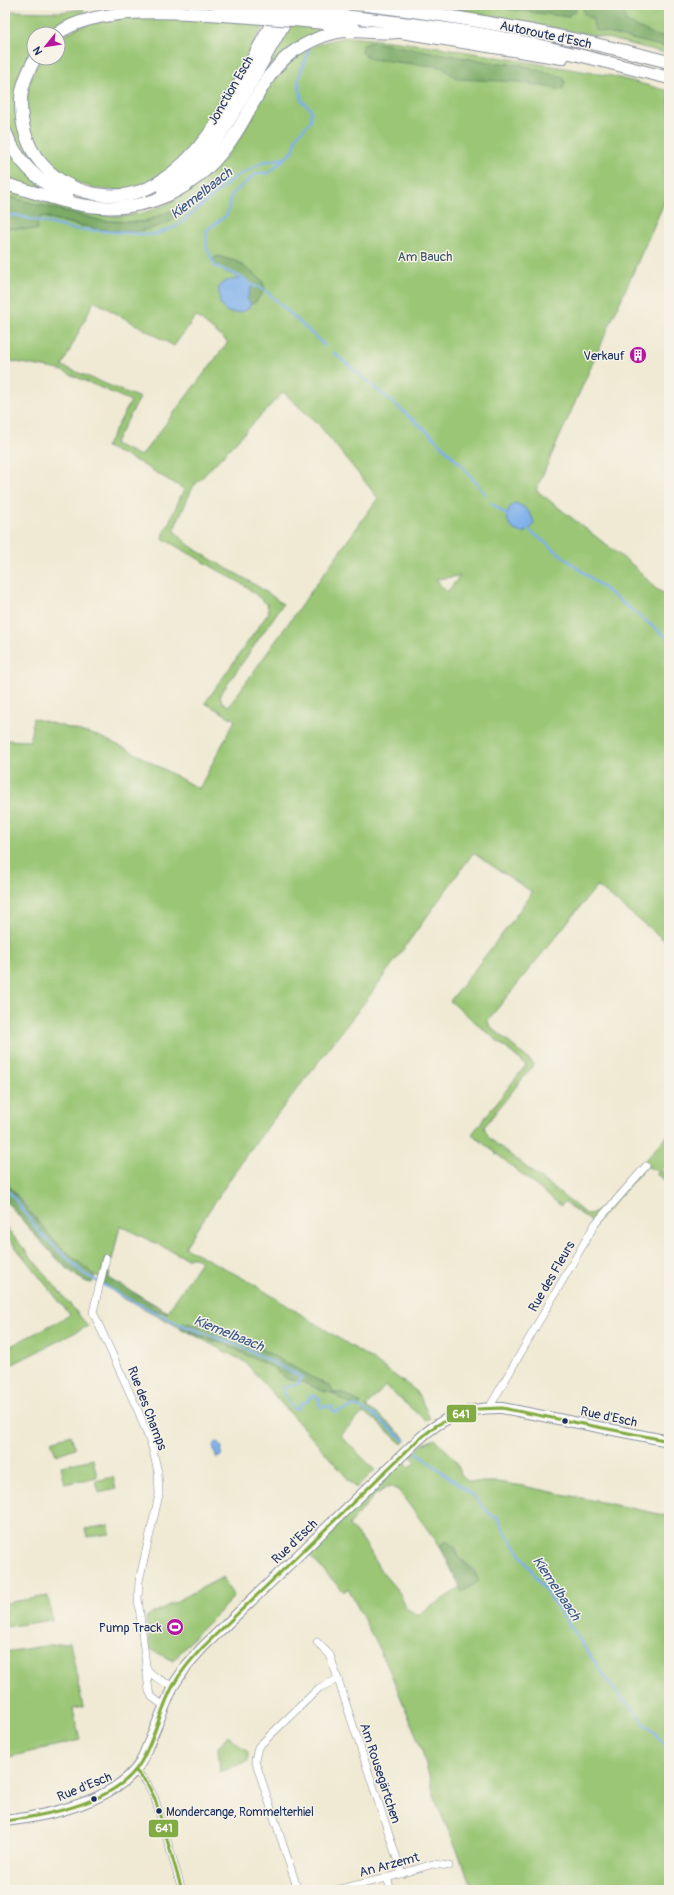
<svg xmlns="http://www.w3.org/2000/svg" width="674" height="1895" viewBox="0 0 674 1895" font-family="Pangolin,sans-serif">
<rect width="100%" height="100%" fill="#f7f3e8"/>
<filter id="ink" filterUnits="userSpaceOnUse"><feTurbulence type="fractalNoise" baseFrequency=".025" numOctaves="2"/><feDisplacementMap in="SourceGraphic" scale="8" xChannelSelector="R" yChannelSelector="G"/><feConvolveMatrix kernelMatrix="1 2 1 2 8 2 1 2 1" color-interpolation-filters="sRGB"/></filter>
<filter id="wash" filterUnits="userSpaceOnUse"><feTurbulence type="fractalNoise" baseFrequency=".012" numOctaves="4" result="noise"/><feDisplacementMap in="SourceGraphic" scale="16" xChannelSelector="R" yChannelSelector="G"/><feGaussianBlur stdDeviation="0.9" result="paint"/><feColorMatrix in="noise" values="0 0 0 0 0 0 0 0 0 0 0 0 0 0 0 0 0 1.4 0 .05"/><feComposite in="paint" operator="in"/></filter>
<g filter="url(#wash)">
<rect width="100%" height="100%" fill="#f0ead4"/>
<g fill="#9ac674" stroke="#5a7a69" fill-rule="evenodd">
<polygon points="429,5 669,5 669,54 603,37"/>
<path d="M84 9 83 17 61 26 51 34H34V52L24 71 23 135 74 192 90 200C45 186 19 161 5 116V11L61 12Z"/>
<path d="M160 16 266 21C242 65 208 142 169 170 155 180 136 189 119 190 63 193 17 144 28 89 30 77 36 68 41 58H58V40C87 16 124 17 160 16Z"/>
<polygon points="292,24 320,27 320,34 295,46 235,128 232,128 263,72"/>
<path d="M347 37 372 39 432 46 612 76 669 91V192L536 490 635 567 656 589 669 596V944L597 886 488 1020 489 1025 534 1064 484 1127 489 1138 586 1214 594 1213 599 1210 669 1134V1161L661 1170 669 1175V1183L656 1174 659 1172 646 1166 595 1224 564 1202 561 1206 472 1134 526 1065 450 1001 510 924 532 892 473 853 367 999 246 1155 185 1247 250 1282 373 1360 415 1390 420 1397 430 1419 426 1421 385 1386 366 1407 379 1415 406 1439 402 1444 375 1420 363 1413 340 1435 375 1470 356 1488 245 1362 139 1306 167 1313 201 1261 195 1258H186L120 1226 112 1260 106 1258 100 1278 79 1264 52 1238 5 1181V740L30 741 33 718 98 736 131 751 199 789 235 720 205 703 269 612 267 604 244 585 162 538 184 489 138 462 106 447 131 401 60 370 5 360V208L81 226 113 230H144L172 211 143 222 103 221 5 196V189C42 201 80 216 120 216 169 215 219 172 243 132 257 109 268 82 287 63 304 47 325 41 347 37ZM373 42 488 62 521 65 543 72 363 45ZM94 301 174 346 196 316 228 342 141 456 114 444 140 398 62 366ZM283 392 319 425 378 498 229 706 222 702 220 695 283 604C273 597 263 589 252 583 232 570 184 548 174 529L193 487ZM460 576 447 592 436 580V579ZM180 1329 237 1336 330 1387 334 1393H343L342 1400 333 1393 325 1392 300 1381 287 1379 274 1368 228 1346Z"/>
<polygon points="5,148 7,148 44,188 43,191 5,180"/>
<polygon points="5,1226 88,1326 5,1368 5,1349 70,1315 5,1234"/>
<polygon points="71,1435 75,1448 56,1455 51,1441"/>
<path d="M435 1439 456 1460 461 1474 466 1480 472 1482H498L523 1486 669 1516V1890H474L436 1802 421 1747 389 1669 348 1588 344 1592 308 1554 394 1468 404 1461 410 1467 416 1462 410 1456 423 1444ZM389 1486 398 1490 440 1546 446 1541 456 1548 459 1557 476 1572 462 1591 460 1588 418 1615 407 1609 399 1592 381 1571 367 1546 349 1525 374 1496Z"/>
<polygon points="93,1459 97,1477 65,1484 61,1466"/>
<polygon points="113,1477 116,1489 99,1493 96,1481"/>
<polygon points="109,1525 110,1534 87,1537 85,1529"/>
<polygon points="223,1577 234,1597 194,1637 173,1661 150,1649 146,1617"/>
<polygon points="48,1596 52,1620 5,1627 5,1603"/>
<polygon points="70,1642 83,1707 73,1709 80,1740 5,1758 8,1772 5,1772 5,1652"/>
<polygon points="228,1735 248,1752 248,1761 220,1772 218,1747"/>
</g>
<g fill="#7bab66" stroke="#4b6d62">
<polygon points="476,5 575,5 576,11 569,14 569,17"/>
<polygon points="584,5 617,5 623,11 626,22 658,36 669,37 669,48 595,30 592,18 587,17 583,12"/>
<polygon points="373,42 488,62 521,65 563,77 565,83 562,90 520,82 458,79 441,67 371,59 362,53 363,45"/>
<path d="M5 196 103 221 143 222 172 211 174 220C165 223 155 228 145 230 115 235 71 224 42 216L38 221 37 230 5 228Z"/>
<path d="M218 256 238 262 262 280 265 289 256 302 251 304 247 299 251 285C239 275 219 273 211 260Z"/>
<path d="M5 1181C23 1206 44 1231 67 1252 76 1261 87 1267 95 1276L92 1283C73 1284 19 1216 5 1200Z"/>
<path d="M108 1267 110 1268 109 1278 168 1312 167 1313C139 1306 125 1303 103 1283Z"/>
<polygon points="183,1322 237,1336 330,1387 334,1393 343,1393 361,1403 358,1408 342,1400 333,1393 325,1392 300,1381 287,1379 274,1368 228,1346 180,1328"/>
<path d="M446 1541C459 1549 453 1550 460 1558 467 1567 475 1570 479 1581L462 1592 440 1546Z"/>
</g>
<g fill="#7fb0eb" stroke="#4d70a4">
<path d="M243 278 252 285 247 299 251 304 247 310C224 318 218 308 219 286L226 281Z"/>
<path d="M515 503C526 507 531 512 534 523 522 547 493 518 515 503Z"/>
<polygon points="217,1441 222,1447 221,1456 217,1458 215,1454 213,1445"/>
</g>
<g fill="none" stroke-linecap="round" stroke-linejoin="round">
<g stroke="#7fb0eb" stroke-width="2.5">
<polyline points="285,158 269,173 257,173 232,194 227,215 207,230 206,246 215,266 243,278 252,285 265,290 325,346"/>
<polyline points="5,216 15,215 72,229 154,235 177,226 235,177 263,162 285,158 294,150 296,137 311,121 311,109 302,101 298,80 309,50"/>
<polyline points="334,353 430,434 464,468 485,494"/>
<polyline points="491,503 508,516"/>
<polyline points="529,530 669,639"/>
<path d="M5 1190 10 1193 40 1233 83 1273 124 1297 179 1324 240 1346 302 1377 298 1384 283 1388V1393C288 1398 289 1404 294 1409H298L301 1403 307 1402 310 1396H313L320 1399 319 1404 321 1407 332 1406V1410L335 1412 356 1406 374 1415 404 1440"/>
<polyline points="416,1452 471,1494 493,1517 498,1518 501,1526 612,1687 669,1749"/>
</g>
</g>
</g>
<g filter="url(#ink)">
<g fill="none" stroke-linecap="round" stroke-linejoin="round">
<defs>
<g id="street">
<polyline points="106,1258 93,1312 139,1413 152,1447 158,1472 159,1495 139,1581 138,1598 149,1691 152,1697 164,1706"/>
<polyline points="489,1408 595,1224 646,1166"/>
<polyline points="317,1642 330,1655 402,1874"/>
<path d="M146 1668C154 1678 162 1681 173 1686"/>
<polyline points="136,1771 147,1783 155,1799 182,1890"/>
<polyline points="387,1878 391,1890"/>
<polyline points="298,1890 255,1760 258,1747 319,1688 338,1679"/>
<polyline points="335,1890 387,1878 433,1864 449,1866"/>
</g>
<path id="secondary" d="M5 1821C48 1816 117 1801 141 1762L173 1686 187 1665 203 1647 418 1440C444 1416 467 1407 502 1408L669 1441"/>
<g id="highway">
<path d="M366 5C468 17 569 36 669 62"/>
<polyline points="221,7 270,9"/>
<path d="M299 11C360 18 420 24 480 34 544 45 606 62 669 78"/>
<polyline points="294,20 353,26"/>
<polyline points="389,30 562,58"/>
<path d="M57 34C102 0 210 15 266 18"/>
<path d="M35 58C28 72 20 88 21 104 21 124 27 147 41 163 70 197 122 206 159 182 198 158 219 121 240 82 253 58 266 34 279 10"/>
<path d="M5 131C16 160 38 183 67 195"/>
<path d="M5 184C27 190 50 198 72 203 142 219 200 191 237 131 255 103 267 68 297 49 312 40 331 31 349 31 365 31 380 34 397 32"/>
<path d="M163 190C204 168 227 126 249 86 263 61 277 36 291 11"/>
</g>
</defs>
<use href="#street" stroke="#868c99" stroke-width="8"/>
<use href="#secondary" stroke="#868c99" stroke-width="12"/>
<use href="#highway" stroke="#868c99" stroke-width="14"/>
<use href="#street" stroke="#fff" stroke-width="7"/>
<use href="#secondary" stroke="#fff" stroke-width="10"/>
<use href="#highway" stroke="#fff" stroke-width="12"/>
<defs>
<g id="highway-bridge">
<polyline points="270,9 299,11"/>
<polyline points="266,18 294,20"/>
</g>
</defs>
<use href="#highway-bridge" stroke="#868c99" stroke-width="14" stroke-linecap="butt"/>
<use href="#highway-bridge" stroke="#fff" stroke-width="12"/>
<defs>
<g id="bus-1">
<polyline points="136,1771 147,1783 155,1799 182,1890"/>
<path d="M5 1821C48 1815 117 1803 141 1762 155 1738 160 1710 173 1686 181 1671 192 1659 203 1647L418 1440 437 1425 457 1415 478 1409 502 1408 669 1441"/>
</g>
</defs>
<use href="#bus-1" stroke="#f7f3e8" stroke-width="6"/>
<use href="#bus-1" stroke="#81ab43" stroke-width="3"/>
</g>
</g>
<defs>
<symbol id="building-disc" viewBox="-11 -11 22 22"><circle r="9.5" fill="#b5179e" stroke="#f7f3e8"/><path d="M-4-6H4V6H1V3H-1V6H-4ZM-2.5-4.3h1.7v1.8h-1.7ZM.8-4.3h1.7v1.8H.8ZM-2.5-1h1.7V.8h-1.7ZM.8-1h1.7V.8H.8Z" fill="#fff"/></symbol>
<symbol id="stadium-disc" viewBox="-11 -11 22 22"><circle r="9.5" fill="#b5179e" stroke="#f7f3e8"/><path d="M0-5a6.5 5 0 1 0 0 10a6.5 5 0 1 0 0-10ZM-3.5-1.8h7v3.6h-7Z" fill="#fff"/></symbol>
</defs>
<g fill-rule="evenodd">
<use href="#building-disc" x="628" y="345" width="20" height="20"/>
<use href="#stadium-disc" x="165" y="1617" width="20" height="20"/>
</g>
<g fill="#1b2f5e" stroke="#f7f3e8" stroke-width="1.5">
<circle cx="565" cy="1421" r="3.5"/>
<circle cx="94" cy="1799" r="3.5"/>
<circle cx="159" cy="1811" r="3.5"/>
</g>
<g text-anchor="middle" stroke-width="3" stroke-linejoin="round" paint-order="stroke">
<g font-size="12" fill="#1b2f5e" stroke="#f7f3e8" text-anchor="start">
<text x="166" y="1816">Mondercange, Rommelterhiel</text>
</g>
<g font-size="13" fill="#1b2f5e" stroke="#f7f3e8">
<text transform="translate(546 34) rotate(12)" y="5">Autoroute d'Esch</text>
<text transform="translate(230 90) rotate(-60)" y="5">Jonction Esch</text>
<text transform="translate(551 1276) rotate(-60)" y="5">Rue des Fleurs</text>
<text transform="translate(148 1408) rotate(69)" y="5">Rue des Champs</text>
<text transform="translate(609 1416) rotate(12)" y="5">Rue d'Esch</text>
<text transform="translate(294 1541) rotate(-44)" y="5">Rue d'Esch</text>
<text transform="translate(381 1773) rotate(72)" y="5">Am Rousegärtchen</text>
<text transform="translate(84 1786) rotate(-22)" y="5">Rue d'Esch</text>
<text transform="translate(389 1864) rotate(-15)" y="5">An Arzemt</text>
</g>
<g font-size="13" fill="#3b5564" stroke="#f7f3e8">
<text x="425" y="261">Am Bauch</text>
</g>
<g font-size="13" fill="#1b2f5e" stroke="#f7f3e8" text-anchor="end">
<text x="625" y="360">Verkauf</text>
<text x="162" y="1632">Pump Track</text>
</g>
<g font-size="14" font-style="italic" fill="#395688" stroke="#f7f3e8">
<text transform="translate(201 193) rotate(-38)" y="5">Kiemelbaach</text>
<text transform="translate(229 1333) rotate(22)" y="5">Kiemelbaach</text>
<text transform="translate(557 1588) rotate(56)" y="5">Kiemelbaach</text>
</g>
</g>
<g stroke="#f7f3e8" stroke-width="1.5">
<rect x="446" y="1404" width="31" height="19" rx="4" fill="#81ab43"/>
<rect x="148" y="1819" width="31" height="19" rx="4" fill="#81ab43"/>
</g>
<g font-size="11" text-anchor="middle" font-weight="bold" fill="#fff">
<text x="461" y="1418">641</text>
<text x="164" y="1832">641</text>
</g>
<rect width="674" height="1895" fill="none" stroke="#f7f3e8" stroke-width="20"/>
<g transform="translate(46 46) rotate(240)"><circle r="19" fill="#f7f3e8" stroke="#9fa5b1"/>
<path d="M0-3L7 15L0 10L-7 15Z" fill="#b5179e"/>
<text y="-6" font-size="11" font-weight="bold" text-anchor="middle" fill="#1b2f5e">N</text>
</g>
</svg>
